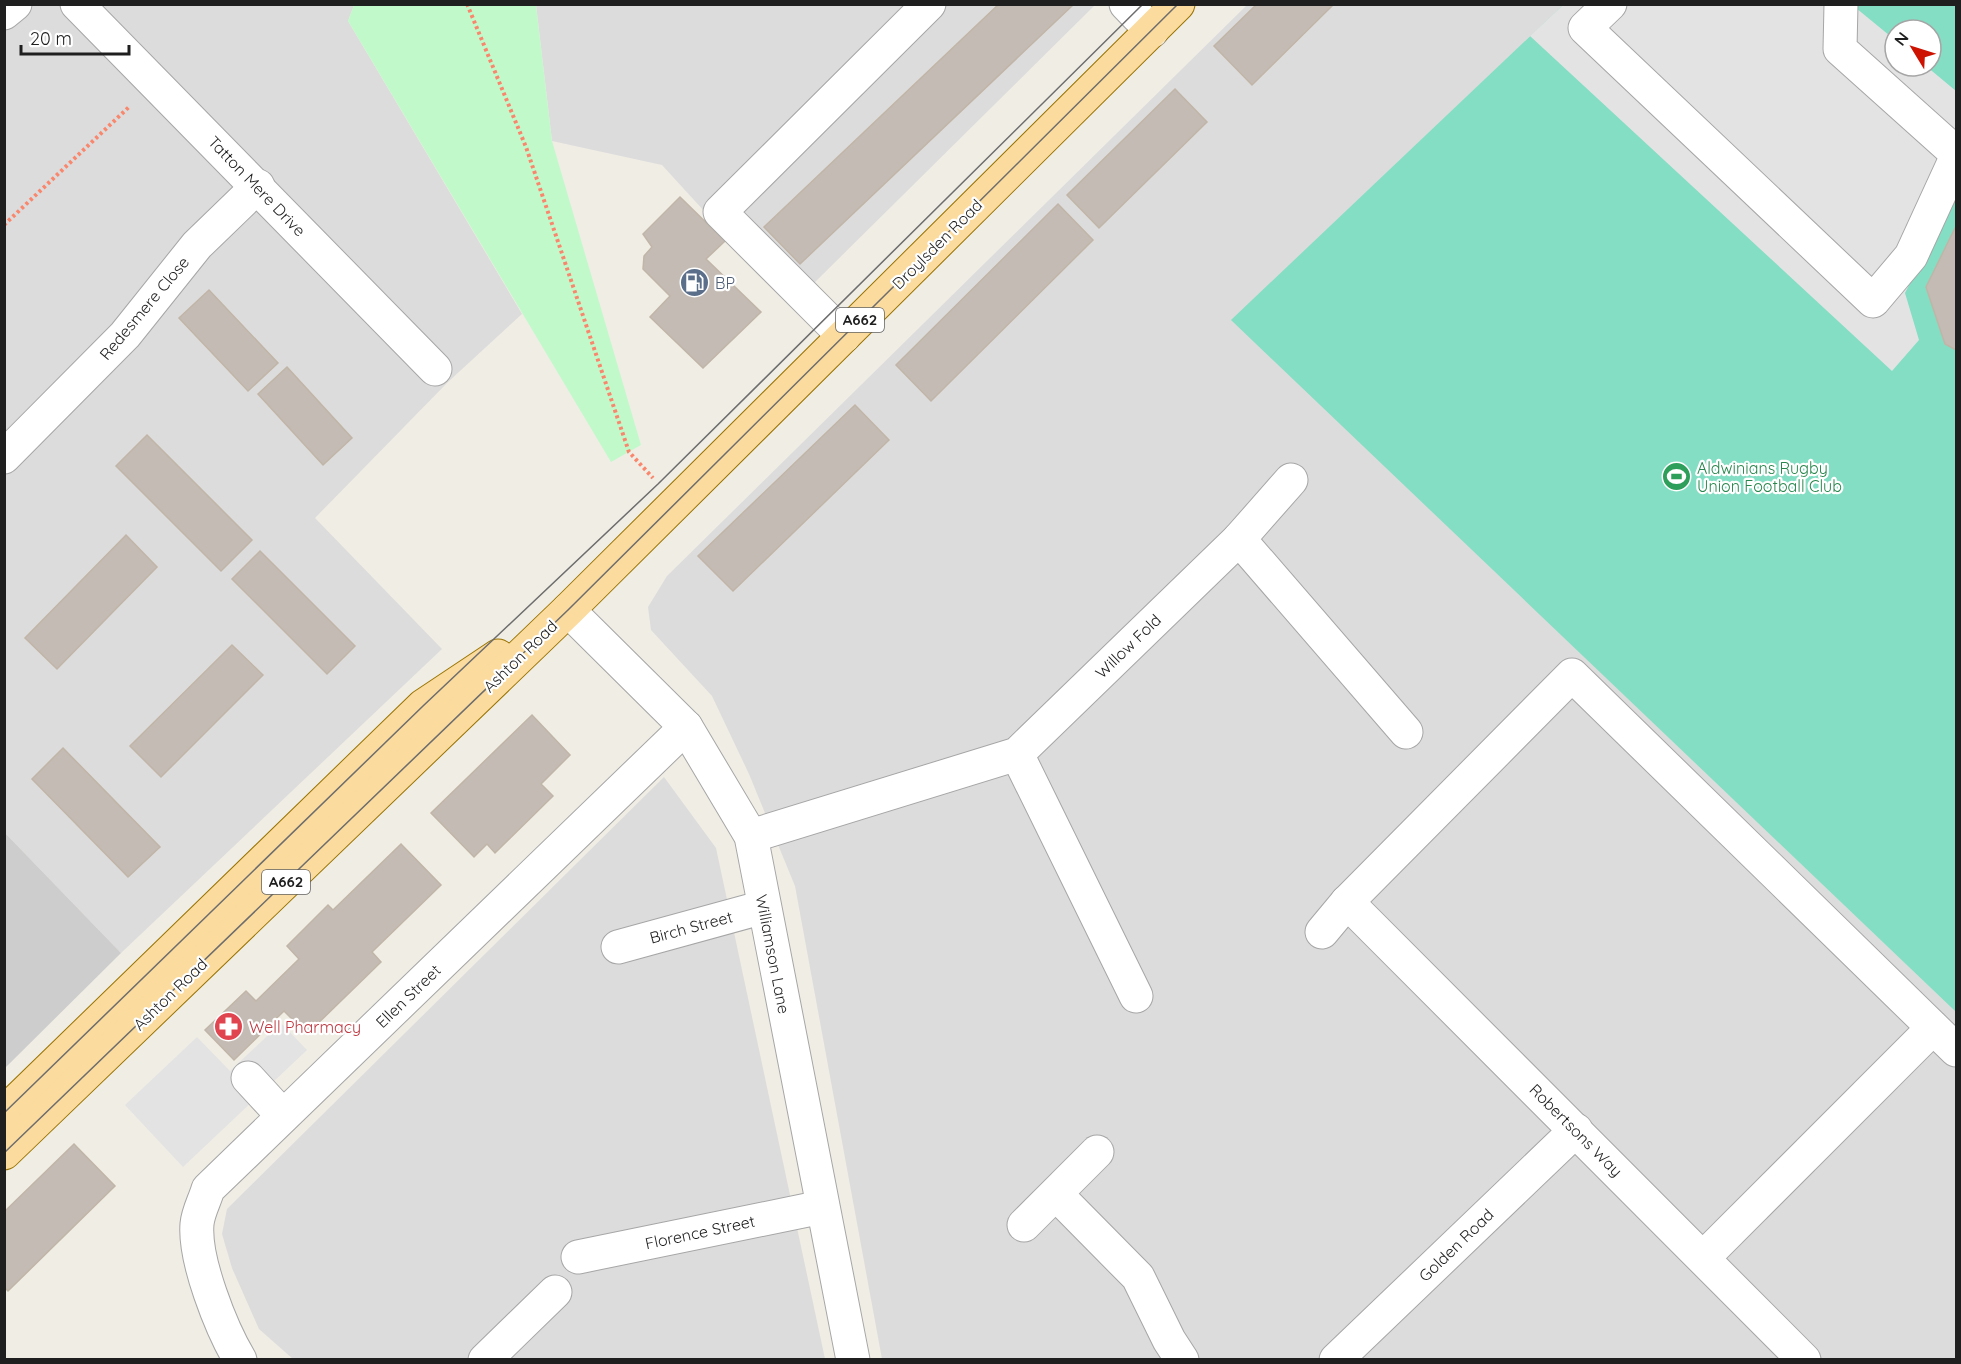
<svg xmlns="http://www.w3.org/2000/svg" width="1961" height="1364" viewBox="0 0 1961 1364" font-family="Quicksand,sans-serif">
<rect width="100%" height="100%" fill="#f0ede5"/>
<g fill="#dddcdc">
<polygon points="5,5 354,5 348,21 522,314 448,382 315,518 442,649 121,953 5,833"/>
<polygon points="536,5 1095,5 808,289 705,212 662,165 552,141"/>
<polygon points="1247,5 1563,5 1232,320 1956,1012 1956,1359 882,1359 795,886 749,774 712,696 651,630 648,607 667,576"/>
<polygon points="664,777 716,848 825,1359 293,1359 259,1329 232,1268 222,1234 227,1209"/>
</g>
<polygon fill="#cdcdcd" points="5,833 121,953 5,1068"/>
<polygon fill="#c2f9cb" points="354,5 536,5 552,141 641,445 611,462 348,21"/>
<path fill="#83dec3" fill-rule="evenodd" d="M1563 5H1956V1012L1231 320ZM1895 30H1931V66H1895Z"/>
<g fill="#e3e3e3">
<polygon points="1563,5 1858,5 1856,8 1895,40 1895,66 1926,66 1956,91 1956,192 1905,293 1919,340 1892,371 1530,36"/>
<polygon points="281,1023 307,1050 183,1167 125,1105 197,1037 230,1071"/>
</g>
<g fill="#c4bcb4" stroke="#c1b5a7" stroke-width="1.5">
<polygon points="999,4 1074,4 800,264 764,227"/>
<polygon points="1257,4 1334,4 1252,85 1214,46"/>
<polygon points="1175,89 1207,122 1099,228 1067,195"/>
<polygon points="680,197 725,241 706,259 761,312 703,368 650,317 670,296 643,269 644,256 652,247 643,234"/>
<polygon points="1058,204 1093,240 931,401 896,365"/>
<polygon points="1956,226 1956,350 1945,344 1926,287"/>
<polygon points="209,290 278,363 248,391 179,318"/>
<polygon points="287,367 352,438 323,465 258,394"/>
<polygon points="855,405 889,440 733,591 698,556"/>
<polygon points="147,435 252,540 221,571 116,466"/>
<polygon points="126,535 157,567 57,669 25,638"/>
<polygon points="260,551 355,646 327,674 232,579"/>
<polygon points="232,645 263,675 161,777 130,746"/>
<polygon points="532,715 570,755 541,784 553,796 495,853 487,844 474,857 431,813"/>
<polygon points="63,748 160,847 128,877 32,779"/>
<polygon points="401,844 441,885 372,952 381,962 307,1034 284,1011 234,1060 205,1030 246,991 256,1001 299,959 287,946 328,905 333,910"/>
<polygon points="74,1144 115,1186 8,1291 4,1287 4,1212"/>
</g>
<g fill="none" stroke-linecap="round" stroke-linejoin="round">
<defs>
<g id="minor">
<polyline points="77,4 435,369"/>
<polyline points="1126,4 1152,31"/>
<polyline points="1610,4 1585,28 1873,301 1911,256 1956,158"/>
<polyline points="1841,4 1840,49 1956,153"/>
<polyline points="4,13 15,4"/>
<polyline points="844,336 720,212 929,4"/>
<polyline points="4,457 125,335 197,245 258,186"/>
<polyline points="1239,539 1406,732"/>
<polyline points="568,610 686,727 751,836 853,1360"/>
<polyline points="1017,754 1136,996"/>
<polyline points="751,836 1017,754 1239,539 1291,480"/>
<polyline points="1347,902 1804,1360"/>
<polyline points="1322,932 1347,902 1572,675 1956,1050"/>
<polyline points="618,947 764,907"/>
<polyline points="248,1078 283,1116"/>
<polyline points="1056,1194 1138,1277 1169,1340 1182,1360"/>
<polyline points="1024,1225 1097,1152"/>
<polyline points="578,1257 822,1207"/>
<polyline points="1704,1257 1933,1028"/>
<path d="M240 1360C221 1328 194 1260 197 1224 198 1212 205 1200 208 1189L686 727"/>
<polyline points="485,1360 555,1292"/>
<polyline points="1336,1360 1576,1130"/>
</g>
<g id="major">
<polyline points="4,1113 423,706 498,656"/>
<polyline points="4,1153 568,610 1178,4"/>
</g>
</defs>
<use href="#minor" stroke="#a6a6a6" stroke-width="35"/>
<use href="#major" stroke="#997301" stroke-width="35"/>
<g stroke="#f9876d" stroke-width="4" stroke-dasharray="3 3" stroke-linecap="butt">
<polyline points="467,4 526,147 629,452 653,478"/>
<polyline points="4,225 130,106"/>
</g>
<use href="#minor" stroke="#fff" stroke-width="33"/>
<use href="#major" stroke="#fbdb9e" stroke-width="33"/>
<g stroke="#6d6d6d" stroke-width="1.5">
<polyline points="4,1113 423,706 658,484 1143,4"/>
<polyline points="4,1153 568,610 1178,4"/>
</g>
</g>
<defs>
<symbol id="fuel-disc" viewBox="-11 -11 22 22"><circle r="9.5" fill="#5c6f8a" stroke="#fff"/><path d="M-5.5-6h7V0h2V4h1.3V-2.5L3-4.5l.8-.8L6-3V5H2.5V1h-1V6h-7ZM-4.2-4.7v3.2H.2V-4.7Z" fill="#fff"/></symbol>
<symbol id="stadium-disc" viewBox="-11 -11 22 22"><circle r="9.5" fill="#2e9e5b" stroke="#fff"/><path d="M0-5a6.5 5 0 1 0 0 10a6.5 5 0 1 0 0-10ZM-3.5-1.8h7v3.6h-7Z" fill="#fff"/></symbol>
<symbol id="pharmacy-disc" viewBox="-11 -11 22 22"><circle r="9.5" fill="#e0444e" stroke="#fff"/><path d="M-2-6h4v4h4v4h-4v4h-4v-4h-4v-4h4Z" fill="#fff"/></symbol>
</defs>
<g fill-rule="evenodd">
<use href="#fuel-disc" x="678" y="266" width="33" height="33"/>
<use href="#stadium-disc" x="1660" y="460" width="33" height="33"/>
<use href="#pharmacy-disc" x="212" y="1010" width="33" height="33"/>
</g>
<g text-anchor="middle" stroke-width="4.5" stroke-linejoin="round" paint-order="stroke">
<g fill="#fff" stroke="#626262" stroke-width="1.5">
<rect x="836" y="308" width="48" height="24" rx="4.5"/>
<rect x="262" y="870" width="48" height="24" rx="4.5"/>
</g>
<g font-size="15" font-weight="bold" fill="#1f1f1f">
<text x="860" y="325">A662</text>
<text x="286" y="887">A662</text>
</g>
<g font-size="16" fill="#1f1f1f" stroke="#fff">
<text transform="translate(257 186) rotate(46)" y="6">Tatton Mere Drive</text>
<text transform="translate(937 244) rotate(-45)" y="6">Droylsden Road</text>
<text transform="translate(144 308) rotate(-50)" y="6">Redesmere Close</text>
<text transform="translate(1128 646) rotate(-44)" y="6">Willow Fold</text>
<text transform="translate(520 656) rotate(-44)" y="6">Ashton Road</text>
<text transform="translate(691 927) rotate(-15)" y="6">Birch Street</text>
<text transform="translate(773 954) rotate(79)" y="6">Williamson Lane</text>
<text transform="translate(170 994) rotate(-44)" y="6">Ashton Road</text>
<text transform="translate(408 996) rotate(-44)" y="6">Ellen Street</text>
<text transform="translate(1576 1130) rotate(45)" y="6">Robertsons Way</text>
<text transform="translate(700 1232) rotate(-12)" y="6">Florence Street</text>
<text transform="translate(1456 1245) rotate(-44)" y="6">Golden Road</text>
</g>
<g font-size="16" fill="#4e5e75" stroke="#fff" text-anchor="start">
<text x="715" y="289">BP</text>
</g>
<g font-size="16" fill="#27864d" stroke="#fff" text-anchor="start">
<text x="1697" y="474">Aldwinians Rugby<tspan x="1697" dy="18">Union Football Club</tspan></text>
</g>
<g font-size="16" fill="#be3a42" stroke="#fff" text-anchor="start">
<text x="249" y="1033">Well Pharmacy</text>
</g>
</g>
<rect width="1961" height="1364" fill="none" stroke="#1f1f1f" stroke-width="12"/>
<g transform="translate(1913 48) rotate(308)"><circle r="28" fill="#ffffff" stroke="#a5a5a5" stroke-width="1.5"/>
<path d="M0-4.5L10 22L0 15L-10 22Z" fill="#cd1201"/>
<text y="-9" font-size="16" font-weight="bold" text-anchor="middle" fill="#1f1f1f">N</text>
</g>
<path d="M21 45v9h108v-9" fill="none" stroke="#1f1f1f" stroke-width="3"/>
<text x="30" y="45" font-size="18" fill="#1f1f1f" stroke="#ffffff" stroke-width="4.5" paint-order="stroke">20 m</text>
</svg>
